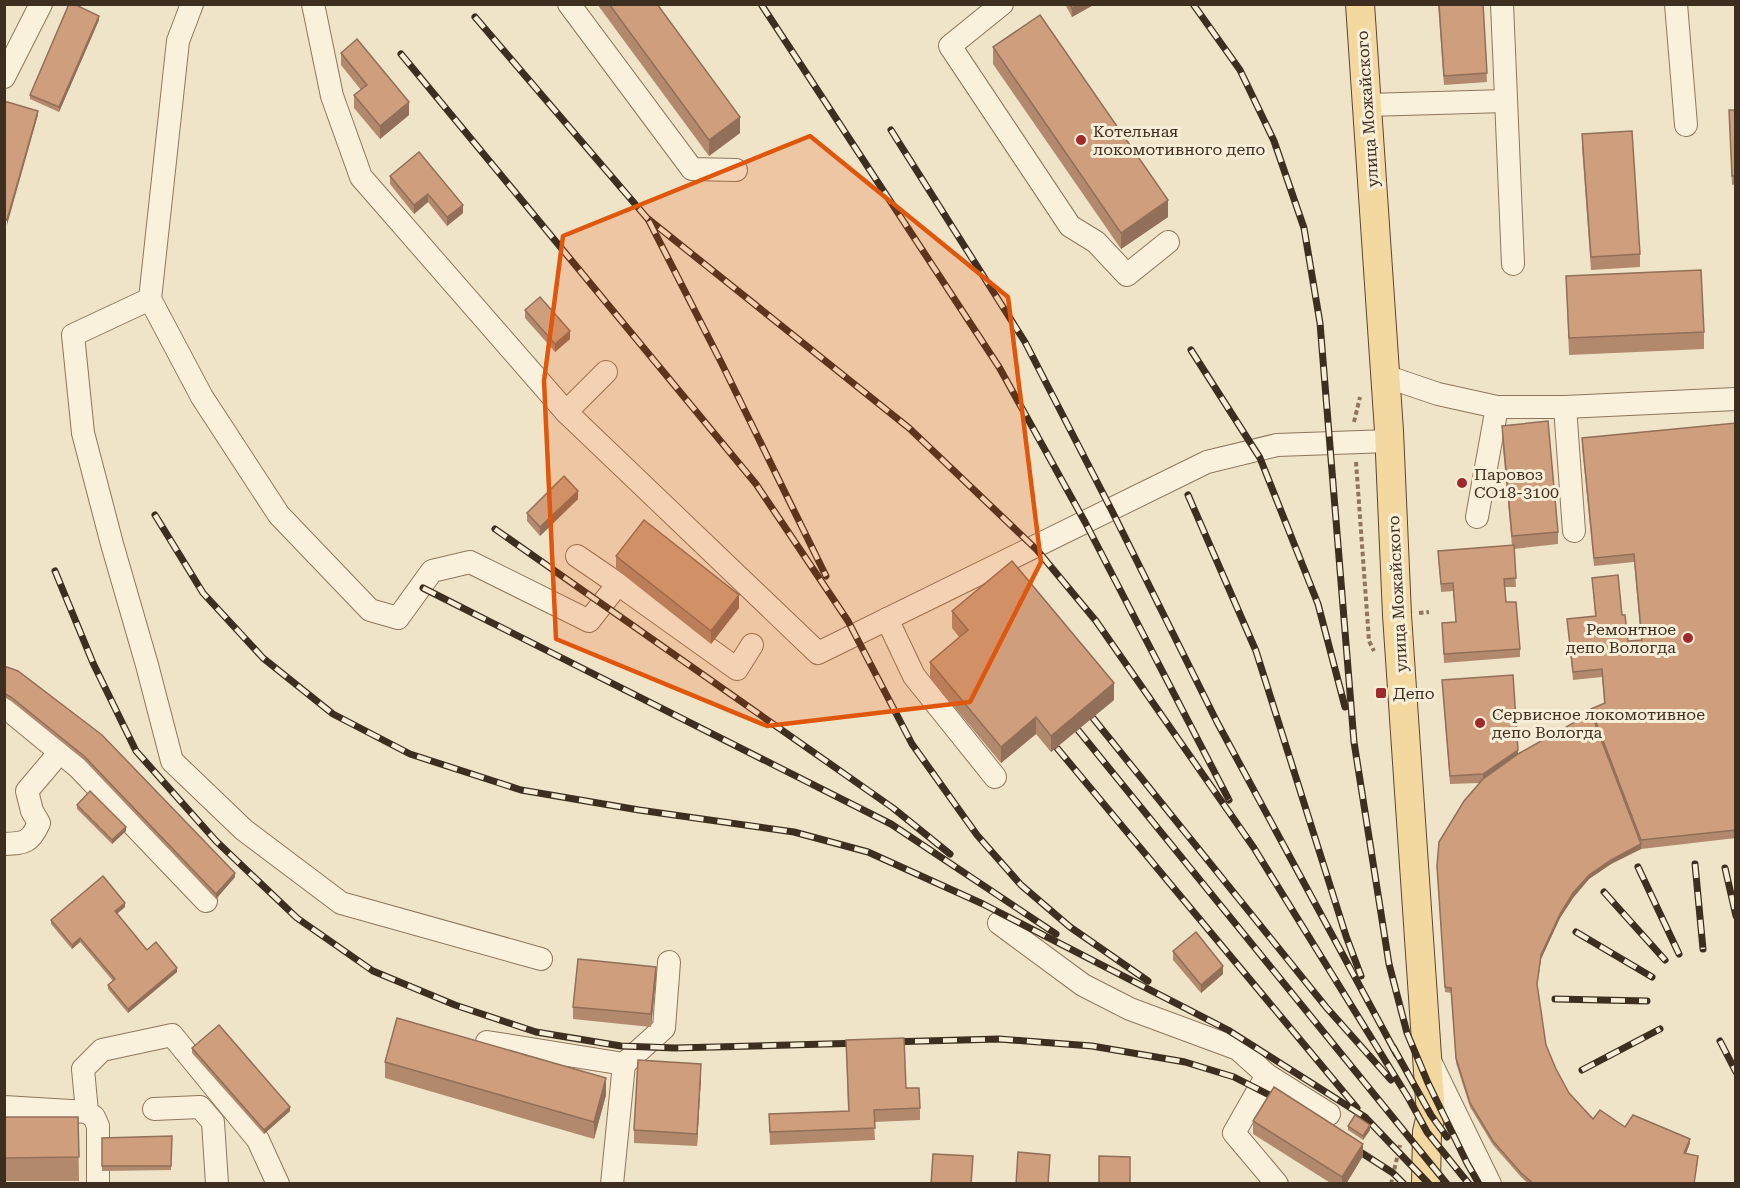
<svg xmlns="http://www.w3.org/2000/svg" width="1740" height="1188" viewBox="0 0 1740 1188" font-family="'Roboto Serif',serif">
<rect width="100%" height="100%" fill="#f0e4c8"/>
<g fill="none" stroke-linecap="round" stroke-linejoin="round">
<defs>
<g id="minor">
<polyline points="192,4 178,41 150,299 202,397 279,515 370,610 398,618 432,571 470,562 589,621 618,584 577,556"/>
<polyline points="313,4 332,96 361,177 566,412 606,372"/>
<polyline points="569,4 692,169 736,170"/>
<polyline points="1002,4 950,46 1070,226 1096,242 1127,275 1168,242"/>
<polyline points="1502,4 1513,264"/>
<polyline points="1676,4 1686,125"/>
<polyline points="4,77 41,4"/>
<polyline points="1367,105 1506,101"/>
<polyline points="150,299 73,335 83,433 112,544 147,665 172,761 244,830 341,903 541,959"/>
<polyline points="1385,376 1438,394 1497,407 1565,407 1736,399"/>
<polyline points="1565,407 1574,531"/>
<polyline points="566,412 818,653 1207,462 1277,445 1389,441"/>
<polyline points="1477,517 1497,407"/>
<polyline points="618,584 737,669 752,645"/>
<polyline points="887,619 914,676 995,777"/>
<polyline points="4,706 78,767 206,901"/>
<path d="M4 844C25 843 30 843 39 823L32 811 27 791 60 752"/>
<polyline points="999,923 1083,985 1130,1009 1238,1049 1267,1075"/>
<polyline points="487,1042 624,1064 612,1184"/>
<polyline points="1430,1061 1490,1184"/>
<polyline points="624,1064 664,1028 669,962"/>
<polyline points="4,1107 87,1112 94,1117 98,1126 98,1184"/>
<polyline points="154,1109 200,1107 213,1122 217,1184"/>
<polyline points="87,1112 83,1069 102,1050 172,1035 258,1140 278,1184"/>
<polyline points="1277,1184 1234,1133 1267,1075 1329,1114"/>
</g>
<polyline id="major" points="1360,4 1389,431 1397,615 1431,1115 1427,1132 1426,1184"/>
</defs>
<use href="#minor" stroke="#8d765c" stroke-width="24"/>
<use href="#major" stroke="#5b4430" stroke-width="30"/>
<g stroke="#8d765c" stroke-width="4" stroke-dasharray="4.5 3" stroke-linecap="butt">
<polyline points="1354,422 1360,397"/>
<polyline points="1356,462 1369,641 1374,651"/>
<polyline points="1419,613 1429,612"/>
<polyline points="1391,1184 1400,1145"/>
</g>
<use href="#minor" stroke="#faf1dc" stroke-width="22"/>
<use href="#major" stroke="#f3d9a0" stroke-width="28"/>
<defs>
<g id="rail">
<polyline points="761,4 999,367 1085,522 1229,800"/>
<polyline points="1193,4 1240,70 1274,141 1304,228 1320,323 1354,742 1389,964 1407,1033 1428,1083 1467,1163 1479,1184"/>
<polyline points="475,17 647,218 909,428 1037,550 1096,621 1254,848 1409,1099 1427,1132 1469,1184"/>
<polyline points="401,54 756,484 848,621 912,744 977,835 1021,885 1070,927 1148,981"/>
<polyline points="891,130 1025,342 1111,509 1217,722 1397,1055"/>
<polyline points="649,221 721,362 826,576"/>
<polyline points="1191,350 1260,458 1318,604 1345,707"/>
<polyline points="1188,495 1256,651 1346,936 1361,976"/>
<polyline points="155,515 203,593 263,658 333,714 410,754 521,790 639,810 794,832 868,852 983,904 1228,1030 1365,1117 1429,1184"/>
<polyline points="495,529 893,808 950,854"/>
<polyline points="55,571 93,663 136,751 216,841 297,918 373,971 455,1005 536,1032 621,1046 675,1048 863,1043"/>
<polyline points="423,588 891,824 1056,934"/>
<polyline points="1093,718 1326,1007 1391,1080"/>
<polyline points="1078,730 1447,1184"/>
<polyline points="1057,748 1357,1108"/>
<polyline points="1695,864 1703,949"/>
<polyline points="1638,867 1679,954"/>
<polyline points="1725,868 1736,916"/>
<polyline points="1604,892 1665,960"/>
<polyline points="1576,932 1652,977"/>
<polyline points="1555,999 1647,1001"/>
<polyline points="1720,1041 1736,1072"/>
<polyline points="887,1042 999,1039 1092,1046 1185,1062 1234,1077 1285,1103"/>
<polyline points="1393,1047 1431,1115 1447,1137"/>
<polyline points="1582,1070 1660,1029"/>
<polyline points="1348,1144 1393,1173 1404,1184"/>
</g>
</defs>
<use href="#rail" stroke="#3d2e20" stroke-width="7"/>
<use href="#rail" stroke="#f7eed8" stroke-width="4.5" stroke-dasharray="14" stroke-linecap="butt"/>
</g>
<g fill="#b2896c">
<polygon points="597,4 657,4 740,133 709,156"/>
<polygon points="1065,4 1095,4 1072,17"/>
<polygon points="1438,4 1483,4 1487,82 1444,85"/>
<polygon points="99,20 59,112 30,99 30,95"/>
<polygon points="993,47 1168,217 1121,249 993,64"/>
<polygon points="341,53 409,115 380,139 354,108 354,95 361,90 341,65"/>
<polygon points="1729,110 1736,110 1736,184 1732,185"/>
<polygon points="1582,134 1640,254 1640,267 1591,270 1582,147"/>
<polygon points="419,152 463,213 447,226 428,202 414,214 390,184 390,176"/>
<polygon points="1566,276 1704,332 1704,349 1569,355"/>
<polygon points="525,310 570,339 555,352 525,318"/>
<polygon points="1736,423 1736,838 1641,849 1611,864 1589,879 1573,898 1560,918 1541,959 1537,986 1546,1045 1556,1069 1569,1093 1593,1119 1690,1143 1686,1154 1698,1161 1694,1184 1529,1184 1521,1177 1493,1145 1470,1107 1456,1063 1451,993 1445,992 1437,866 1479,783 1450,784 1442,680 1518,754 1591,713 1591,709 1604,703 1602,677 1573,680 1567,619 1595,616 1592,578 1622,615 1628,641 1641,640 1634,562 1594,566 1582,446 1582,438"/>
<polygon points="1502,426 1558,532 1558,544 1514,549 1516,587 1504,587 1506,602 1520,649 1520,657 1444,663 1442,623 1456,622 1453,591 1441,592 1438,551 1512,546 1502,438"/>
<polygon points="578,499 540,536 527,521 527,513"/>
<polygon points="616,556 739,608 711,644 616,569"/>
<polygon points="952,611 1114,700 1051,752 1036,734 1001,763 930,678 930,662 959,637 952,628"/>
<polygon points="4,666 235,877 216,899 84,760 11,701 4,697"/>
<polygon points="77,805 126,831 112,844 77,809"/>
<polygon points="125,907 117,914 147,950 177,972 128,1013 108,989 108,985 113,981 80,942 72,949 51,924 51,920"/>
<polygon points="1173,951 1223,974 1201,993 1173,960"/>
<polygon points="656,979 651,1027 573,1019 573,1007"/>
<polygon points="846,1040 906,1088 920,1108 920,1120 874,1122 875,1140 770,1145 769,1114 848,1111"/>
<polygon points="192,1048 290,1111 264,1134 192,1053"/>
<polygon points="385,1062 606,1095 594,1139 385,1078"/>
<polygon points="701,1076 697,1146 634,1143 634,1130"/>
<polygon points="4,1117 78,1117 79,1181 4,1181"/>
<polygon points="1253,1121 1363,1156 1346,1184 1332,1184 1253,1134"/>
<polygon points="1348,1126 1370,1130 1363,1140 1348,1130"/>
<polygon points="172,1136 171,1170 102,1171 102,1138"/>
</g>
<g fill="#916f58">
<polygon points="1079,4 1095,4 1072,17 1072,8"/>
<polygon points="99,16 99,20 59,112 59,107"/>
<polygon points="409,102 409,115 380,139 380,126"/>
<polygon points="38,111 38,115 7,225 7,220"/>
<polygon points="740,117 740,133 709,156 709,140"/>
<polygon points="428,194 428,202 414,214 414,205"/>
<polygon points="1168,200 1168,217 1121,249 1121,233"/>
<polygon points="463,205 463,213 447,226 447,217"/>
<polygon points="570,331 570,339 555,352 555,344"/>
<polygon points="578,491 578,499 540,536 540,527"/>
<polygon points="739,595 739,608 711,644 711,631"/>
<polygon points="1114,683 1114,700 1051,752 1051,736"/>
<polygon points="1036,717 1036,734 1001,763 1001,747"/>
<polygon points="1518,750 1518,759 1483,783 1483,774"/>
<polygon points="126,827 126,831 112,844 112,840"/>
<polygon points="1641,844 1641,849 1611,864 1589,879 1573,898 1560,918 1541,959 1537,988 1541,955 1560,914 1573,893 1589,875 1611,860"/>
<polygon points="235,873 235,877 216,899 216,894"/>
<polygon points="125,903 125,907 115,915 115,911"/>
<polygon points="80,938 80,942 72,949 72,945"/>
<polygon points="1223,966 1223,974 1201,993 1201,985"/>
<polygon points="656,967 656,979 651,1027 651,1014"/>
<polygon points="177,968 177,972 128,1013 128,1009"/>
<polygon points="701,1064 701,1076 697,1146 697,1134"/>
<polygon points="606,1078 606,1095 594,1139 594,1122"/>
<polygon points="290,1107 290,1111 264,1134 264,1130"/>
<polygon points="1370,1125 1370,1130 1363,1140 1363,1136"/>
<polygon points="1690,1139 1690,1143 1684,1158 1684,1153"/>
<polygon points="1363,1144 1363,1156 1346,1184 1342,1184 1342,1177"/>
</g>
<g fill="#cf9f7d" stroke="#916f58" stroke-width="1.5">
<polygon points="69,4 74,4 99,16 59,107 30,95"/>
<polygon points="609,4 657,4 740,117 709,140"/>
<polygon points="1070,4 1079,4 1072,8"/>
<polygon points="1439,4 1483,4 1487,73 1444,76"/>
<polygon points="1040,15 1168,200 1121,233 993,47"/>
<polygon points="357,39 409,102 380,126 354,95 367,85 341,53"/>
<polygon points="4,101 38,111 7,220 4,220"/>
<polygon points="1729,110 1736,110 1736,176 1732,176"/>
<polygon points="1632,131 1640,254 1591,257 1582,134"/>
<polygon points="419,152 463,205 447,217 428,194 414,205 390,176"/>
<polygon points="1701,270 1704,332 1569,338 1566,276"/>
<polygon points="540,297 570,331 555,344 525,310"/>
<polygon points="1548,421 1558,532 1512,536 1502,426"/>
<polygon points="1736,423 1736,830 1641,840 1591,709 1605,703 1602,669 1573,672 1567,619 1596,616 1592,578 1618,575 1622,615 1625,615 1628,641 1642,640 1634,554 1594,558 1582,438"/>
<polygon points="564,476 578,491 540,527 527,513"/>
<polygon points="644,520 739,595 711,631 616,556"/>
<polygon points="1514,545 1516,578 1504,579 1506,602 1516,602 1520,649 1444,654 1442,623 1456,622 1453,583 1441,584 1438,551"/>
<polygon points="1012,561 1114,683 1051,736 1036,717 1001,747 930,662 968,630 952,611"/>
<polygon points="4,666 18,671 102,735 235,873 216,894 84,756 11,697 4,693"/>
<polygon points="1513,675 1518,750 1483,774 1450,776 1442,680"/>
<polygon points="1591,713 1641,844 1611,860 1589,875 1573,893 1560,914 1541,955 1537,984 1546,1045 1556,1069 1569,1093 1593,1119 1600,1110 1625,1127 1633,1115 1690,1139 1684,1153 1698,1156 1694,1184 1534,1184 1521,1173 1493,1141 1470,1103 1456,1058 1451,988 1445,987 1437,866 1439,842 1464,801 1483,779 1518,754"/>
<polygon points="90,791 126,827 112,840 77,805"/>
<polygon points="103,876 125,903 115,911 147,950 156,942 177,968 128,1009 108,985 115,979 80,938 72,945 51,920"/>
<polygon points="1196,932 1223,966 1201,985 1173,951"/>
<polygon points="578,959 656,967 651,1014 573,1007"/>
<polygon points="397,1018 606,1078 594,1122 385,1062"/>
<polygon points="219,1025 290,1107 264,1130 192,1048"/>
<polygon points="904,1038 906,1088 919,1088 920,1108 874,1110 875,1128 770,1132 769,1114 849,1111 846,1040"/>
<polygon points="638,1060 701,1064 697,1134 634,1130"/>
<polygon points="1274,1087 1363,1144 1342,1177 1253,1121"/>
<polygon points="1355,1115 1370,1125 1363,1136 1348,1126"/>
<polygon points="4,1117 78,1117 79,1157 4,1158"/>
<polygon points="172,1136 171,1166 102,1166 102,1138"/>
<polygon points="1018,1152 1050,1155 1048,1184 1016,1184"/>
<polygon points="933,1154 973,1156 971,1184 931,1184"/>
<polygon points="1099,1156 1130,1157 1130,1184 1099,1184"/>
</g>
<path fill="#df570d" fill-opacity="0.2" stroke="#df570d" stroke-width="4.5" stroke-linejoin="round" d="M810 136 1008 297 1041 562 970 702 767 726 556 639 544 381 563 236Z"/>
<g fill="#9e2a2b" stroke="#f7eed8" stroke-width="2">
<circle cx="1081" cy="140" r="6"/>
<circle cx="1462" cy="483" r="6"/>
<circle cx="1688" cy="638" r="6"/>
<rect x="1375" y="687" width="12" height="12" rx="3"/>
<circle cx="1480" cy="723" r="6"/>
</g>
<g text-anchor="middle" stroke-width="6" stroke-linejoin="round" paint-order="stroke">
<g font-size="16" fill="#3d2e20" stroke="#f7eed8">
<text transform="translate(1367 109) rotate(-94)" y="6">улица Можайского</text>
<text transform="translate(1397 594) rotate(-93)" y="6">улица Можайского</text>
</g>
<g font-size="16" fill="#3d2e20" stroke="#f7eed8" text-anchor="start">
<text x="1093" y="137">Котельная<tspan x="1093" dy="18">локомотивного депо</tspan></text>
<text x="1474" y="480">Паровоз<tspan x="1474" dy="18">СО18-3100</tspan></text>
<text x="1676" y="635" text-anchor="end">Ремонтное<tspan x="1676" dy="18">депо Вологда</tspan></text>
<text x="1393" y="699">Депо</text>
<text x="1492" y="720">Сервисное локомотивное<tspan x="1492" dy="18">депо Вологда</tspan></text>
</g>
</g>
<rect width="1740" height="1188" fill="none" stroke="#3d2e20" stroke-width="12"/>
</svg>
